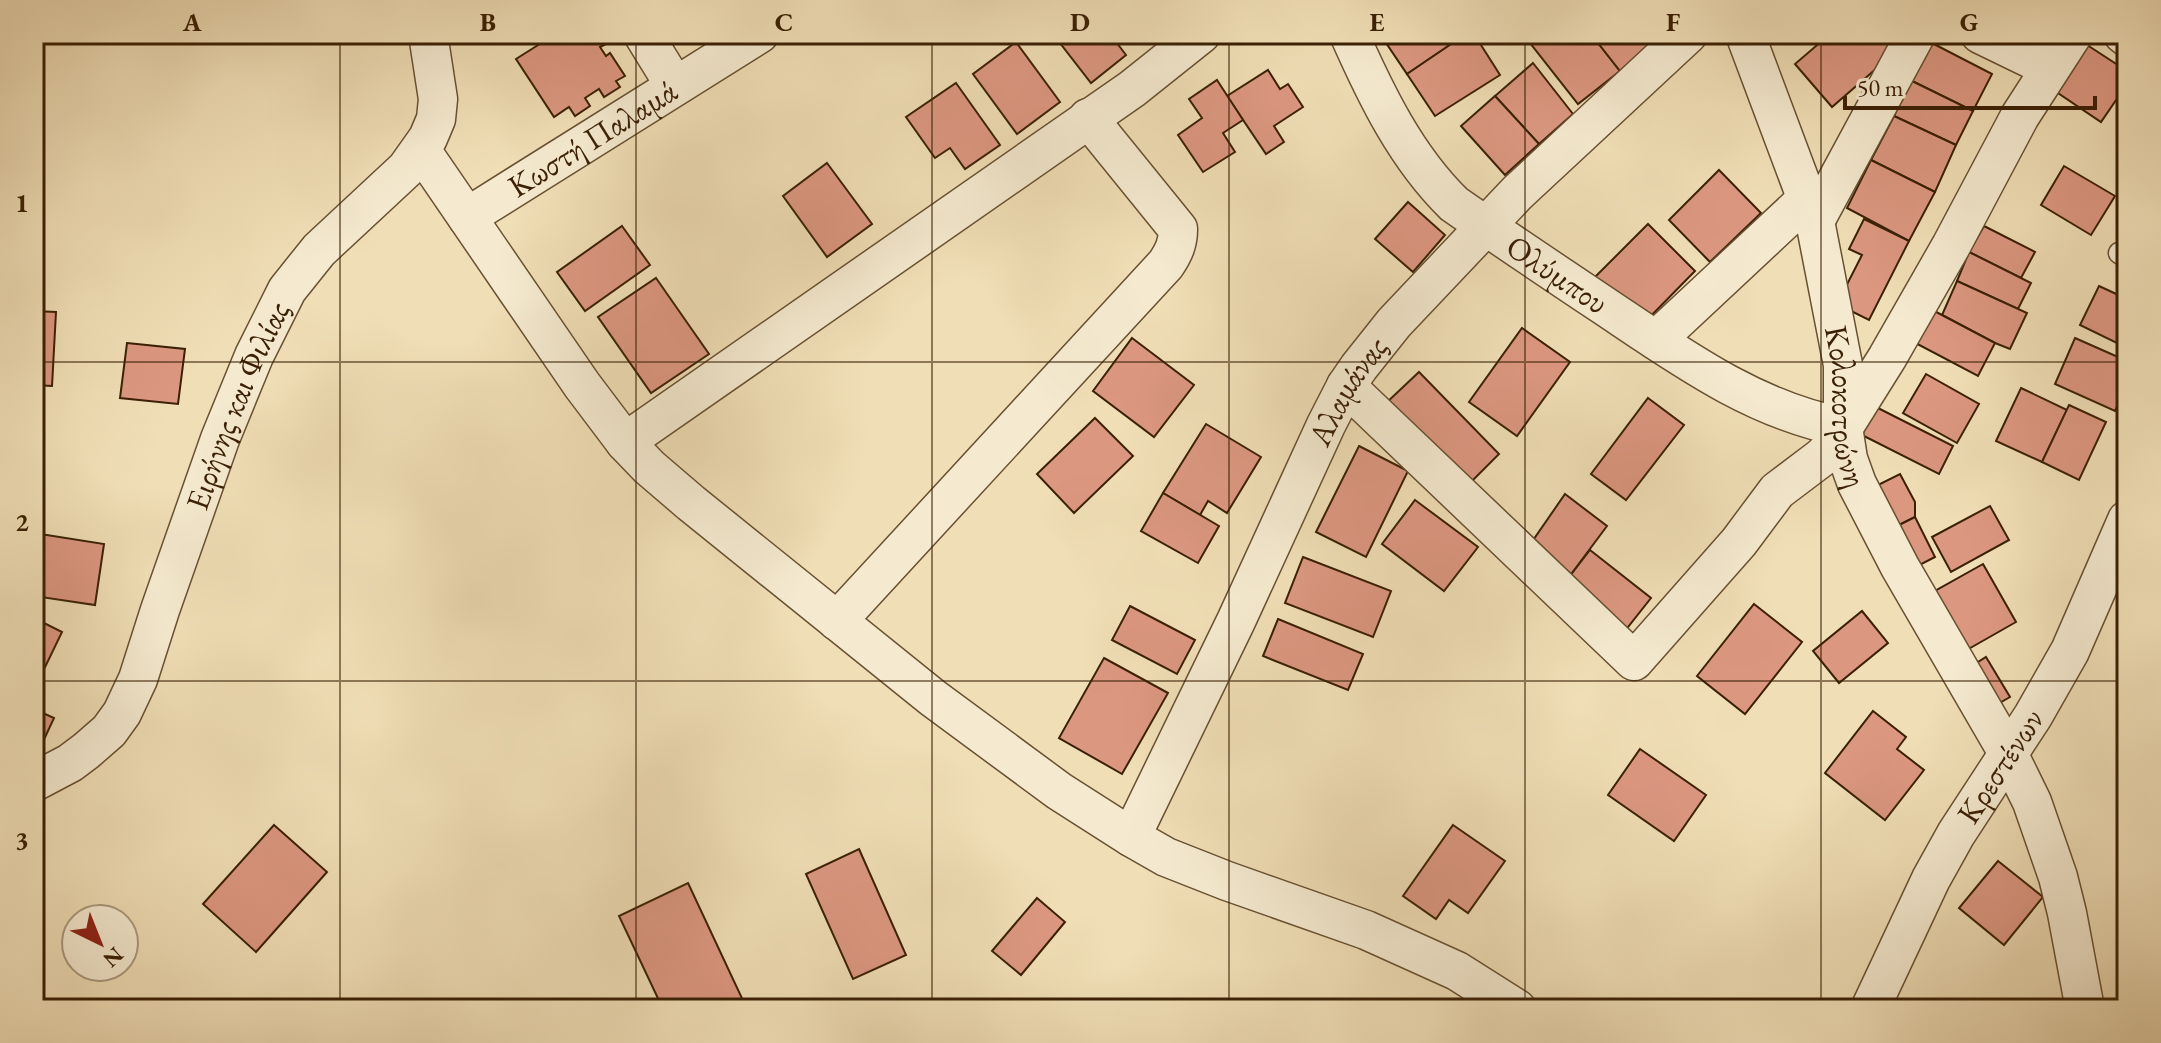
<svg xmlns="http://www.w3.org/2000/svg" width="2161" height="1043" viewBox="0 0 2161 1043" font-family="'EB Garamond',serif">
<rect width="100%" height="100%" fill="#f0deb6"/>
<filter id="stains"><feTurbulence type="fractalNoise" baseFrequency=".0025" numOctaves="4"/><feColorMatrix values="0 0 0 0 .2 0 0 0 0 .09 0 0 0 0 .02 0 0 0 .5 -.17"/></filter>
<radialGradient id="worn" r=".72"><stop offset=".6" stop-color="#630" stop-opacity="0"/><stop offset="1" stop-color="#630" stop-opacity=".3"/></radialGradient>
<g fill="#dc9781" stroke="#3b2005" stroke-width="2">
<polygon points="542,34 599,34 606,44 600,47 606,56 610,53 625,76 616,81 620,87 604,97 599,89 585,98 590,106 575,116 569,107 554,117 516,59 546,40"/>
<polygon points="1053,34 1110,34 1126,55 1091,83"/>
<polygon points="1380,34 1466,34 1407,74"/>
<polygon points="1466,34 1474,34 1500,75 1435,116 1407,74"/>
<polygon points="1523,34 1591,34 1620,71 1578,104"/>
<polygon points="1591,34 1655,34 1660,40 1620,71"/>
<polygon points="1830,34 1888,34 1900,48 1832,107 1795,64"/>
<polygon points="2081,41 2127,71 2127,84 2101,122 2049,87"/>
<polygon points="1016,42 1060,102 1017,134 973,74"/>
<polygon points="1930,42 1992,74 1973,111 1910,80"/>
<polygon points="1533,63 1573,114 1539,144 1495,96"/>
<polygon points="1268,70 1280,89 1288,84 1303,107 1274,126 1284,142 1266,154 1227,96"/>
<polygon points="1217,80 1243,120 1223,133 1235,152 1203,172 1178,135 1202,118 1189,99"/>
<polygon points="1910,80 1973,111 1956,145 1894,116"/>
<polygon points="956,83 1000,145 965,169 950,148 935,158 906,117"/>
<polygon points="1495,96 1539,144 1505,175 1461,126"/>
<polygon points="1894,116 1956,145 1935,192 1871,160"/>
<polygon points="1871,160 1935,192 1909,241 1847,208"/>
<polygon points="827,163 872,224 827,257 783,196"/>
<polygon points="2064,166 2115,196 2091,235 2041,205"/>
<polygon points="1719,170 1761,213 1710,262 1669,220"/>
<polygon points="1408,202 1445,235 1413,272 1375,239"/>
<polygon points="1864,219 1909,241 1869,320 1837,304 1862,255 1849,249"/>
<polygon points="1648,224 1695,271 1643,324 1595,277"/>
<polygon points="622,226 650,265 585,311 557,272"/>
<polygon points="1984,226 2035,252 2021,278 1969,252"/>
<polygon points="1969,252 2031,283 2018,309 1957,281"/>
<polygon points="656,278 709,354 651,393 598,317"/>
<polygon points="1957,281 2027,313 2010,349 1995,343 1942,315"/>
<polygon points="2099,286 2127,299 2127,348 2080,325"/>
<polygon points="1923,305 1995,343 1978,376 1906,338"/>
<polygon points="34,311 56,312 52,386 34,385"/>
<polygon points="1522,328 1570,362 1517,436 1469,402"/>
<polygon points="1132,338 1194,385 1154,437 1093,391"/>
<polygon points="2075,338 2127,361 2127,384 2115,411 2055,384"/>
<polygon points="127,343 185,349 178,404 120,398"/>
<polygon points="1419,372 1499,454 1465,488 1384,405"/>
<polygon points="1926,374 1979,404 1957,443 1903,413"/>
<polygon points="2021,388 2067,410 2042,462 1996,441"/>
<polygon points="1648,398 1684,425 1626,500 1591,474"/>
<polygon points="1870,404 1953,446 1939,474 1856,432"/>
<polygon points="2069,405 2106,422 2079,480 2042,462"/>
<polygon points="1095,418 1133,456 1074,513 1037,474"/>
<polygon points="1206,424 1261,457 1227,513 1208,501 1200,515 1163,493"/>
<polygon points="1359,446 1408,471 1366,557 1316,532"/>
<polygon points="1900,474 1915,502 1915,517 1889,530 1868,490"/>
<polygon points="1163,493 1219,526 1198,563 1141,531"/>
<polygon points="1565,494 1607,526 1563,585 1527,549"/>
<polygon points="1415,500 1478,547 1444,591 1382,544"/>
<polygon points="1990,506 2009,540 1951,572 1932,537"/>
<polygon points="1915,517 1935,557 1908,571 1889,530"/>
<polygon points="34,533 104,544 95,605 34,596"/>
<polygon points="1590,550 1651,598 1624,632 1563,585"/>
<polygon points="1303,557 1391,591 1373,637 1285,603"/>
<polygon points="1983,564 2016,622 1958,655 1926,596"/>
<polygon points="1754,604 1802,642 1745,714 1697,676"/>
<polygon points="1130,606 1195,640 1177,674 1112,640"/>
<polygon points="1862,611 1888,643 1839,683 1813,651"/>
<polygon points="34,618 62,632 34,690"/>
<polygon points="1278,619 1363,654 1348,690 1263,656"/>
<polygon points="1986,657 2010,697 1991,708 1967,669"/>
<polygon points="1104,658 1168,693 1122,774 1059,738"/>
<polygon points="34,709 54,718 34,761"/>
<polygon points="1873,711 1906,737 1897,749 1924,770 1885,820 1825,773"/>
<polygon points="1640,749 1706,795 1674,841 1608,795"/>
<polygon points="274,825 327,872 256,952 203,904"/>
<polygon points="1453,825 1505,861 1468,913 1449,900 1436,919 1403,896"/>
<polygon points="859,849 906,955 853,979 806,874"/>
<polygon points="1998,861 2043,897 2004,945 1959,908"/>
<polygon points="688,883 747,1009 663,1009 619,916"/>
<polygon points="1037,898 1065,922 1021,975 992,951"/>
</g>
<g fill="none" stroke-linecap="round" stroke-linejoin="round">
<defs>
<polyline id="service" points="2119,253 2127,258"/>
<g id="minor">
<polyline points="643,34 675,86"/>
<path id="s1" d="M1349 34C1376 95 1406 157 1454 204 1504 239 1555 273 1606 307 1679 356 1755 411 1843 427"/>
<path id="s2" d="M1745 34 1815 221 1843 365V427L1848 459 1857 484 1900 567 2008 753 2032 802 2058 877 2067 913 2085 1009"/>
<polyline points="1980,34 2050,68"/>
<polyline points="2123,34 2127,37"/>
<polyline points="421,150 582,385 625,442 649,467 691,503 933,698 1059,791 1131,837 1166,857 1227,881 1366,930 1457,971 1517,1009"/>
<path id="s3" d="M467 217 759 34"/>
<polyline points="1815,221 1916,34"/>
<polyline points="1656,340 1808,198"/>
<polyline points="1346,386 1634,661 1739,542 1777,491 1822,457 1830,449 1887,358 1951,246 2020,116 2073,34"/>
<polyline points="625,442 1132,89 1201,34"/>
<path d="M837 621 1166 264C1174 252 1178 243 1178 229L1088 118"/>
<path id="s4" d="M34 782 70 763 86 751 109 731 122 713 138 679 160 610 220 439 254 356 287 290 319 250 406 169 428 138 436 119 438 99 428 34"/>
<path id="s5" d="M1131 837 1236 621 1326 425 1346 386 1359 367 1394 323 1517 193 1688 34"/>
<path id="s6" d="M1870 1009 1931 879 1956 834 2033 716 2070 651 2127 520"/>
</g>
</defs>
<use href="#service" stroke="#685031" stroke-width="23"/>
<use href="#minor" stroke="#685031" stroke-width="41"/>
<use href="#service" stroke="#f5ead0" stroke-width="20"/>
<use href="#minor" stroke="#f5ead0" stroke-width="38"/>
</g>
<path fill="none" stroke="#3b2005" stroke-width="2" stroke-opacity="0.55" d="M340 34V1009M636 34V1009M932 34V1009M1229 34V1009M1525 34V1009M1821 34V1009M34 362H2127M34 681H2127"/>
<g text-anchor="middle" stroke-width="7" stroke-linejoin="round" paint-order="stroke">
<g font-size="32" fill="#3b2005" stroke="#f5ead0">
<text dy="11" stroke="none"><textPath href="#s3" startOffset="148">Κωστή Παλαμά</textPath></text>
<text dy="11" stroke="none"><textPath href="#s1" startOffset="326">Ολύμπου</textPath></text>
<text dy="11" stroke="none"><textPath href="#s5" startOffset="496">Αλαμάνας</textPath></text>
<text dy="11" stroke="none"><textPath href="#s2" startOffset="388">Κολοκοτρώνη</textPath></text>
<text dy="11" stroke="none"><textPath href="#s4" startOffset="442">Ειρήνης και Φιλίας</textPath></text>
<text dy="11" stroke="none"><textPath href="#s6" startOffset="276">Κρεστένων</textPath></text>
</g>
</g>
<rect width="2161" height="1043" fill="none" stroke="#f0deb6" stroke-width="88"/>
<g transform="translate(100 943) rotate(137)"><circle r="38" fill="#f5ead0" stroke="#ab997f" stroke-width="2"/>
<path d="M0-6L14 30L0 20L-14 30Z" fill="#8f2418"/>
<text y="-12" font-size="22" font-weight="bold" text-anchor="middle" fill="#3b2005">N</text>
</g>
<path d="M1845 96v12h250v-12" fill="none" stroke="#3b2005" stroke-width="4"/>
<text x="1857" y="96" font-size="24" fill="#3b2005" stroke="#f5ead0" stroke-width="6" paint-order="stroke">50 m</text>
<rect x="44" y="44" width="2073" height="955" fill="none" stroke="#3b2005" stroke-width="3"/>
<g font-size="26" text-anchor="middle" font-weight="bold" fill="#3b2005">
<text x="192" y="31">A</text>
<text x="488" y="31">B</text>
<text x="784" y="31">C</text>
<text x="1080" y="31">D</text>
<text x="1377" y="31">E</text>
<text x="1673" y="31">F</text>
<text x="1969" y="31">G</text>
<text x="22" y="212">1</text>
<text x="22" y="531">2</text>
<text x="22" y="849">3</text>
</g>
<rect width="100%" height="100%" filter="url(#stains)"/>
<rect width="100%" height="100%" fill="url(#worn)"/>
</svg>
